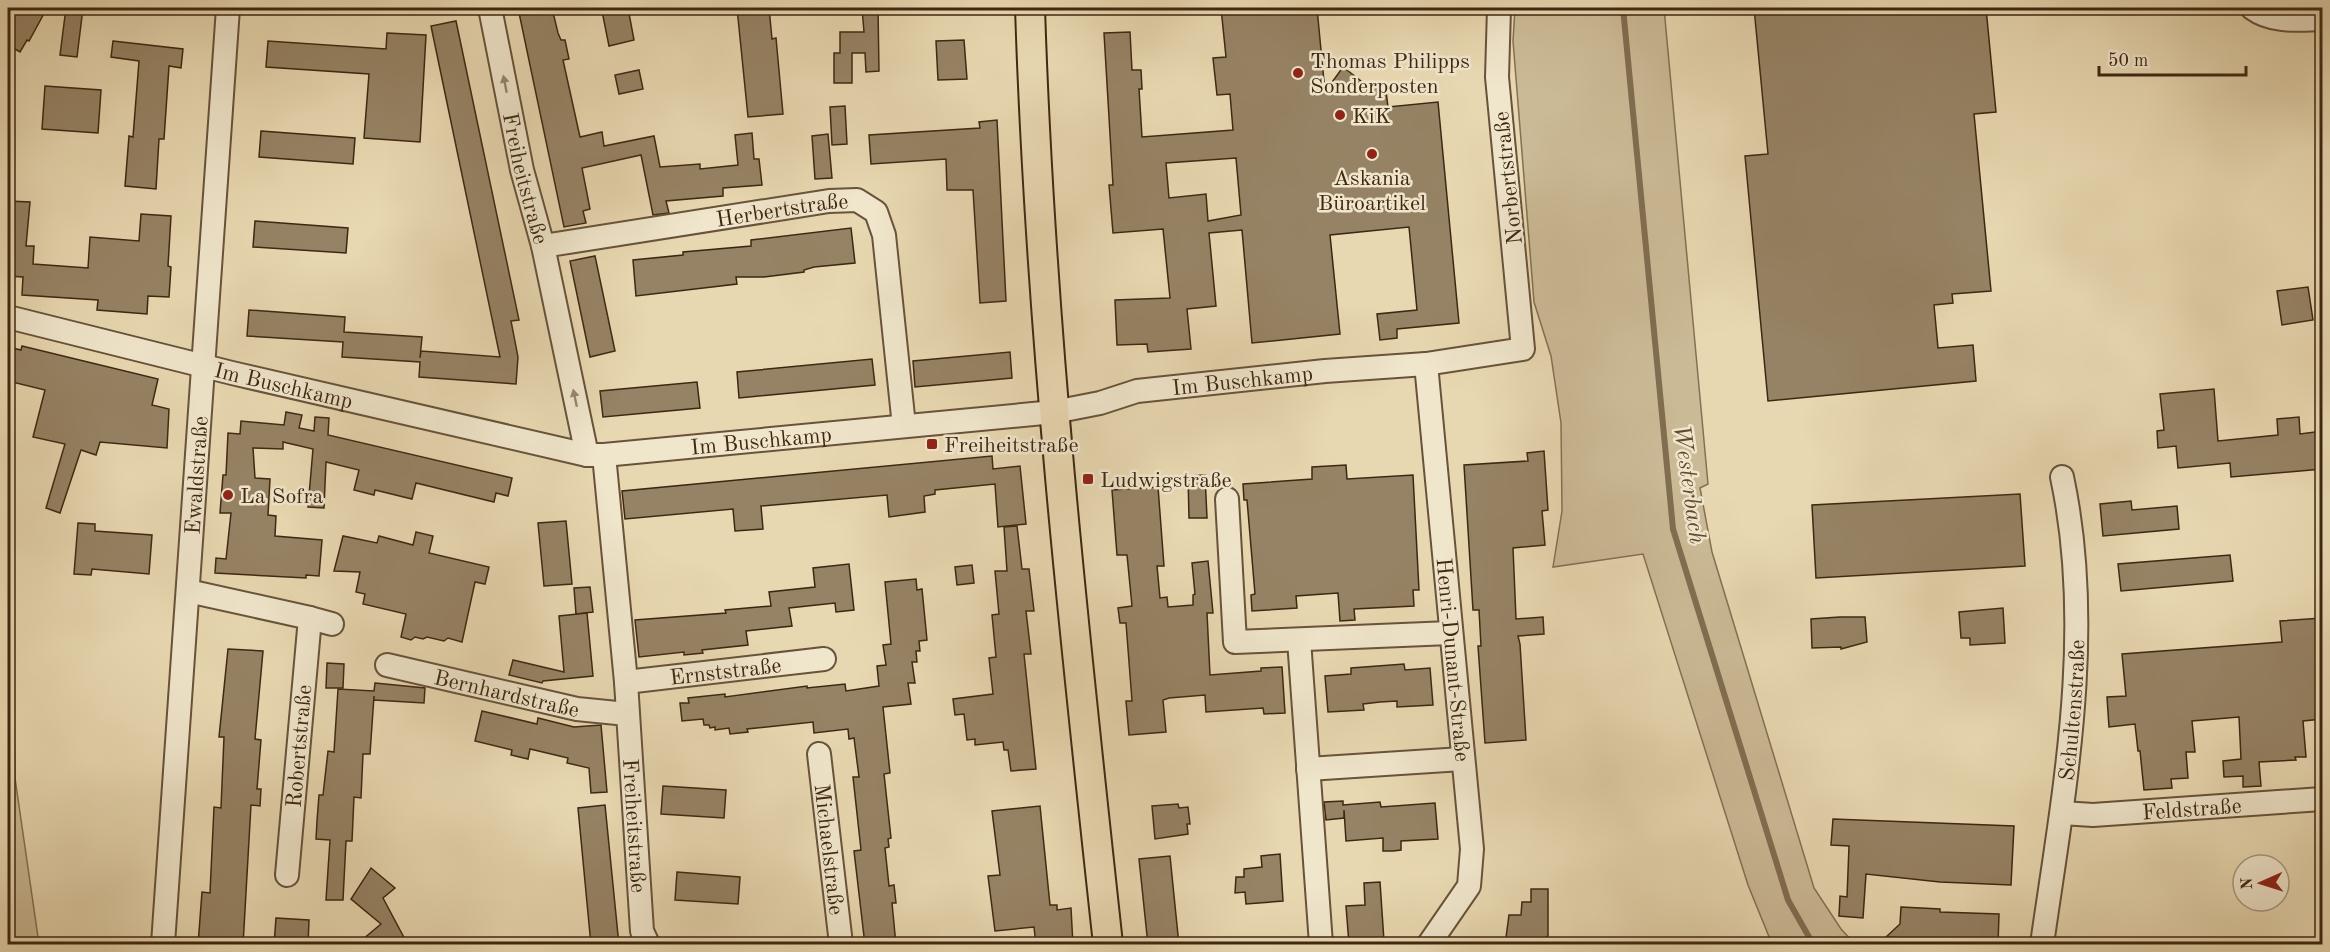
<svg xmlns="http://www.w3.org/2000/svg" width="2330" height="952" viewBox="0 0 2330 952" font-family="'Old Standard TT',serif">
<rect width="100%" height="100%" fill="#e8d8b1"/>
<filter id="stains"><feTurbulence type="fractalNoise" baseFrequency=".00333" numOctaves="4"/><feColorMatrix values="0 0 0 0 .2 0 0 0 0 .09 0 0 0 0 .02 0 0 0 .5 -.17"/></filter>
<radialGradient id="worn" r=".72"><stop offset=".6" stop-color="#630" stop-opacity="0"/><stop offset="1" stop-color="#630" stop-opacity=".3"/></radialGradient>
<g fill="#cbba96" stroke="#847054" stroke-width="1.5">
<polygon points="1515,8 1664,8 1708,484 1700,488 1712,552 1814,888 1841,929 1855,944 1772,944 1748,885 1643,554 1553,567 1562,511 1561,423 1551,356 1534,302 1513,41"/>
<polygon points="8,581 12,581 15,778 39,944 8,944"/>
</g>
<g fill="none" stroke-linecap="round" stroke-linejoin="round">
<polyline stroke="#816d51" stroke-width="6" points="1623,8 1673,529 1788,900 1813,944"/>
</g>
<g fill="#968365" stroke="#3e2712" stroke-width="1.5" fill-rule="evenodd">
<polygon points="11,8 47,8 29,41 27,40 20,52 8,45 8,14"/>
<polygon points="66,8 83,8 77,57 60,55"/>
<polygon points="518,8 552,8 558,33 561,40 565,40 569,59 563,60 580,137 602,132 604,146 654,136 660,167 700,164 700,169 738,165 735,135 752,133 754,159 759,159 762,185 723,188 723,196 666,201 669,213 653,215 641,155 582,168 590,209 583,211 586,223 564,227"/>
<polygon points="618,8 628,8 634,40 609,46 602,11"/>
<polygon points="737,8 769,8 772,39 776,38 783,114 748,117"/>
<polygon points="862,8 878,8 879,71 866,72 865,53 852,53 852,83 834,83 834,53 840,53 840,32 864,32"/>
<path d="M1221 8H1317L1325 92 1343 67 1365 84 1385 83 1388 107 1438 102 1459 323 1397 329V338L1380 340 1377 314 1417 310 1409 227 1330 235 1340 334 1252 343 1242 230 1209 233 1216 306 1187 309 1191 349 1148 352 1147 344 1117 345 1115 300 1170 298 1163 229 1113 233 1109 185H1113L1104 33 1130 32 1132 70H1141L1142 89H1139L1142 137 1233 130 1230 94 1217 95 1213 58 1226 57ZM1236 158 1241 215 1208 221 1206 194 1169 198 1166 163Z"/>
<polygon points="1754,8 1986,8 1996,112 1974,114 1991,291 1952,294 1953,303 1934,305 1938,348 1973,345 1976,381 1768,401 1745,156 1768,154"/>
<polygon points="456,21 519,320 511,321 518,357 516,384 419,377 420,362 342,357 343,342 247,336 249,310 345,317 344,332 422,337 420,358 421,351 500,357 431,26"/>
<polygon points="387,33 426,35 420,142 364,138 369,74 266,67 268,41 386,49"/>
<polygon points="964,40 967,79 938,80 936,41"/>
<polygon points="113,41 183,49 181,68 169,66 164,139 159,139 156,189 125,186 129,136 133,137 139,61 111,57"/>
<polygon points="639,70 643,89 619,94 615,75"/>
<polygon points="45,86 101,90 98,133 42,129"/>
<polygon points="845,106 847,144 832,145 830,107"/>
<polygon points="997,120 1006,301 980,303 973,190 947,190 946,159 871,164 869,135 980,128 979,122"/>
<polygon points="261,131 355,138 353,164 259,157"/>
<polygon points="828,134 832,178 815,179 812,136"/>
<polygon points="8,201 30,202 26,246 34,246 33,264 88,268 90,237 139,241 141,214 171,216 168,266 171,267 169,297 148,296 147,314 97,310 98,300 22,295 23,277 8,276"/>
<polygon points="255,221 348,228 346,253 253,247"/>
<polygon points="851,228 855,263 814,267 804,270 804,272 764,277 736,277 737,284 636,296 633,260 683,255 683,252 751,246 751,240"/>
<polygon points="595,256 615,351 590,357 570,261"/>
<polygon points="2308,287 2313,320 2282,325 2277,291"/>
<polygon points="22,346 158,379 152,405 169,409 167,448 100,442 96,455 81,450 60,513 46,508 65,444 33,437 45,390 8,381 8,347 21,350"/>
<polygon points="1010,352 1012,378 915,387 913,361"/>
<polygon points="872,359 875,385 739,398 737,372"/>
<polygon points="697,382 700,408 603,417 600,391"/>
<polygon points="2214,389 2218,441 2278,435 2277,419 2299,417 2300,434 2322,431 2322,469 2231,477 2230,463 2178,468 2176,446 2158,448 2157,431 2164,430 2160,394"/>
<polygon points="286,412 302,415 299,428 314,431 315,417 329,418 328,435 512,478 508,496 496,493 494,502 416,483 412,499 375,490 374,495 354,490 359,470 326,462 324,508 308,507 313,449 283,442 283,449 253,448 255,478 270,479 268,515 276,516 275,536 322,540 319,576 306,575 306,578 215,573 216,558 226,559 231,513 220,513 223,475 226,475 228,433 240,434 241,421 284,425"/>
<polygon points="1544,451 1548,510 1542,511 1545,545 1513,548 1516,619 1543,617 1544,634 1518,636 1520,644 1526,740 1485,743 1478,646 1481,646 1479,610 1473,610 1464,465 1528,461 1527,453"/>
<polygon points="992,456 993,469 1020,466 1026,524 998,527 995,484 935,490 935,494 924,496 925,512 889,517 887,495 761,506 763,529 735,531 733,509 625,519 622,491"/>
<polygon points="1346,465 1347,479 1413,475 1419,590 1413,590 1414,606 1354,609 1355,620 1340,621 1338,593 1296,596 1297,608 1252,611 1251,595 1255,594 1247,500 1244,500 1243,484 1312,479 1312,467"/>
<polygon points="1205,475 1207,518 1189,518 1188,476"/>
<polygon points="1158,487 1164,566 1157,566 1160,598 1167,597 1168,607 1193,605 1193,595 1195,594 1192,563 1208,561 1213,613 1207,613 1210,675 1261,671 1261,668 1282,667 1285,713 1264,714 1263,708 1206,712 1205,695 1169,698 1163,700 1166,732 1129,735 1126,701 1132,701 1126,623 1120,623 1118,608 1132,606 1127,555 1117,555 1112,490"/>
<polygon points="2020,494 2025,566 1816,578 1812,505"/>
<polygon points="2131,501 2132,510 2177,506 2179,529 2103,536 2100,504"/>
<polygon points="566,521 572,584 544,586 538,523"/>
<polygon points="78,523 95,524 95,531 152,535 149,574 92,569 91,575 74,574"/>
<polygon points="1017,526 1022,569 1029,569 1034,611 1026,611 1031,654 1024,654 1036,769 1011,771 1008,750 1004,750 1003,742 975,745 975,739 967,740 964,714 955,715 953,699 993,694 989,658 996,657 992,615 999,614 995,571 1007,571 1004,527"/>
<polygon points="416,532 433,536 429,553 489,567 485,584 475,582 462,642 448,638 444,641 427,637 423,639 415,637 411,640 401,637 406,614 363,604 365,594 356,592 360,572 334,571 343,536 377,543 379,536 413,545"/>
<polygon points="2230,555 2233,581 2121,591 2118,564"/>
<polygon points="849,564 854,610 836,612 835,603 789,608 792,626 746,631 748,645 702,650 703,653 684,655 684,652 639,657 635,620 726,613 725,610 771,606 769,592 815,587 813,568"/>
<polygon points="972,565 974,583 957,585 955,567"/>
<polygon points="916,579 917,590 922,589 927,640 919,641 920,651 916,651 917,662 912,662 915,683 908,683 911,704 883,707 890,773 884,774 891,838 888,839 889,847 885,848 889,886 894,885 896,903 892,903 896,945 865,945 854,851 861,850 853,777 859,777 854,738 849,739 848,729 814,733 813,722 747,729 748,732 730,734 729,728 715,730 715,727 710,728 709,725 704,725 703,719 682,721 680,703 689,703 688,698 725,694 725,697 807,686 807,688 845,684 846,691 879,686 877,666 886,665 883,645 891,644 885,582"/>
<polygon points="590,587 593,612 576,614 574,588"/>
<polygon points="2003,608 2005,643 1970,645 1970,638 1961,638 1959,612"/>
<polygon points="587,613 593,676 543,681 542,683 509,675 513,660 564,672 559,616"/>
<polygon points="1840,617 1865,617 1867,642 1841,649 1841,647 1812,648 1811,619"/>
<polygon points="2322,618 2322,719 2303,721 2306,757 2295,757 2296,760 2259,762 2261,786 2243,787 2243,776 2224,777 2223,761 2241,759 2239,717 2192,721 2195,752 2186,752 2188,778 2171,779 2172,788 2144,790 2140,751 2138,751 2135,724 2109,727 2107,697 2126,696 2122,654 2282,642 2280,621"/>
<polygon points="228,649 263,651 255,739 261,740 257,789 261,789 260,806 251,805 243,945 198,945 202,892 210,893 214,807 221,808 224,737 219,737"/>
<polygon points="327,663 344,664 343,688 326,688"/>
<polygon points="1404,664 1405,670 1430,668 1433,705 1397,707 1397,701 1380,702 1363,704 1364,710 1328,712 1325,676 1351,674 1351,668"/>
<polygon points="375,683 425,688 424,703 374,700 374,696 370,754 363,754 361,798 354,797 352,841 346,841 343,900 326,900 330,840 316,839 317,821 319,795 323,795 328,751 334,752 338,689 374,691"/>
<polygon points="482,711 537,724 538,718 574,727 601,725 607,792 591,793 589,768 567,763 568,758 530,749 528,759 511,755 512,750 475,741"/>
<polygon points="663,786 726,790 724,818 661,814"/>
<polygon points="1343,801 1343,805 1380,802 1381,807 1435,803 1438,839 1401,841 1401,850 1393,851 1383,851 1383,838 1346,841 1344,810 1344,818 1326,820 1324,802"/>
<polygon points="1178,804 1179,808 1188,807 1190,824 1187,824 1188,834 1155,839 1152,806"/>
<polygon points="605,805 619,945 591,945 578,808"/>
<polygon points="1040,806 1050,905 1057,905 1057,910 1071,908 1073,945 1036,945 1034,927 995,931 988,876 1000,875 992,811"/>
<polygon points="1833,819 2014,826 2011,885 1940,882 1866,874 1863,918 1839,916 1840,896 1847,897 1849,846 1831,845"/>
<polygon points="1280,854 1283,901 1246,904 1245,892 1235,893 1236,877 1244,877 1244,869 1262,867 1261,856"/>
<polygon points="1170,856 1179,945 1148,945 1139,859"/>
<polygon points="371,868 395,888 383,898 408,945 356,945 381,924 351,899"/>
<polygon points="677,872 740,877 738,904 675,900"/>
<polygon points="1380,882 1384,941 1349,944 1346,906 1365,905 1364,883"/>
<polygon points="1531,889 1548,889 1548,936 1546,937 1546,945 1505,945 1509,915 1521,915 1522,902 1531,902"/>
<polygon points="1901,907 1940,909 1940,912 1999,914 1998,945 1917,943 1917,939 1886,937 1900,924"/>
<polygon points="276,918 309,920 308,945 274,945"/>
</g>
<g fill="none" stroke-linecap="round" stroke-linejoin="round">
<defs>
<g id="minor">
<path id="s1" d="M490 8 522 170 543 246 587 455"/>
<path d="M2252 8C2272 23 2299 20 2322 19"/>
<path id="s2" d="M543 246 829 201 857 200 876 212 884 235 904 426"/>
<path id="s3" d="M8 317 232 373 587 455H604L1054 412 1100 403 1137 391 1325 371 1426 364 1523 349 1497 77 1499 8"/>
<path id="s4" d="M1426 364 1472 849 1469 886 1429 944"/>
<path id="s5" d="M604 455 626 682 642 931 648 944"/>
<polyline points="1227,499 1235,642 1450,633"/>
<polyline points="188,591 310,618 287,875"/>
<polyline points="310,618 332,624"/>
<polyline points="1299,640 1321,944"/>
<path id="s6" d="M387 665 577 709 627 714"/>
<path id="s7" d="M626 682 824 659"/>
<path id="s8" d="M819 754 841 944"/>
<polyline points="1308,769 1462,759"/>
<path id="s9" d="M2062 813 2093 815 2322 799"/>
<path id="s10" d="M163 944 228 8"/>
<path id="s11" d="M2042 944C2064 791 2095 631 2062 477"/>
</g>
<path id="major" d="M1030 8C1040 321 1074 633 1108 944"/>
</defs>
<use href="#minor" stroke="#68533a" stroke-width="26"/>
<use href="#major" stroke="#3e2712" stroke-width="32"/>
<use href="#minor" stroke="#f0e6cc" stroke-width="22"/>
<use href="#major" stroke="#e8d8b1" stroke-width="28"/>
</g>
<defs><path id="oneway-solid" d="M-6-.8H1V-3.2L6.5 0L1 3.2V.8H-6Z" transform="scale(1.5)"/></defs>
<g fill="#97866f">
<use href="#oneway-solid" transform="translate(505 84) rotate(-101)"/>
<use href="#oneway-solid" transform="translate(575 398) rotate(-102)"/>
</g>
<g fill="#8f2418" stroke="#f0e6cc" stroke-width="2">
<circle cx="1298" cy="73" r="6"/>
<circle cx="1340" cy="115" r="6"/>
<circle cx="1372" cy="154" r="6"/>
<rect x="926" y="438" width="12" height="12" rx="3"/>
<rect x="1082" y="473" width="12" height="12" rx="3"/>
<circle cx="228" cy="495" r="6"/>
</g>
<g text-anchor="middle" stroke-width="5" stroke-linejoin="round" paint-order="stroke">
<g font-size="22" fill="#3e2712" stroke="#f0e6cc" text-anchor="start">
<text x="1310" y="68">Thomas Philipps<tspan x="1310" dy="25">Sonderposten</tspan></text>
<text x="1352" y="123">KiK</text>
<text x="1372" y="185" text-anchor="middle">Askania<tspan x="1372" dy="25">Büroartikel</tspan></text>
<text x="944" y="452">Freiheitstraße</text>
<text x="1100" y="487">Ludwigstraße</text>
<text x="240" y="503">La Sofra</text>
</g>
<g font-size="22" fill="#3e2712" stroke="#f0e6cc">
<text dy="8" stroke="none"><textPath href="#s1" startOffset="174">Freiheitstraße</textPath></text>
<text transform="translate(1507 178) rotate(-96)" y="8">Norbertstraße</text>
<text dy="8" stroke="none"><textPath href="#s2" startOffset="242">Herbertstraße</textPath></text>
<text dy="8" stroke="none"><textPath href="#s3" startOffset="1256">Im Buschkamp</textPath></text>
<text dy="8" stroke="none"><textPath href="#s3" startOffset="284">Im Buschkamp</textPath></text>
<text dy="8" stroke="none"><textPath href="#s3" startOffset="770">Im Buschkamp</textPath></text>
<text dy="8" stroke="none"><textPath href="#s10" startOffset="470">Ewaldstraße</textPath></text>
<text dy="8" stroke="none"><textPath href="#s4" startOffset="297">Henri-Dunant-Straße</textPath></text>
<text dy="8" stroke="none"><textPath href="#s7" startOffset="100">Ernststraße</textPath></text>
<text dy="8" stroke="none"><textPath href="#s6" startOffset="123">Bernhardstraße</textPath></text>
<text dy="8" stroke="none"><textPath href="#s11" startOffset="236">Schultenstraße</textPath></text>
<text transform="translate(298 746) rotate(-85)" y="8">Robertstraße</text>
<text dy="8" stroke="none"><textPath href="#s9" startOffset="130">Feldstraße</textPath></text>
<text dy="8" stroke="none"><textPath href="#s5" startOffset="372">Freiheitstraße</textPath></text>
<text dy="8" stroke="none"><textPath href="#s8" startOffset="96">Michaelstraße</textPath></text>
</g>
<g font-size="24" font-style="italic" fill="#604a32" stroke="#f0e6cc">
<text transform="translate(1690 484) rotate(82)" y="8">Westerbach</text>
</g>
</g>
<rect width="2330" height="952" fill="none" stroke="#e8d8b1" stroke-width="30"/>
<rect x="9" y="9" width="2312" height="934" fill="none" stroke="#3e2712" stroke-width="3"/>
<rect x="15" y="15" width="2300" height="922" fill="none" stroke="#3e2712" stroke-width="1.5"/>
<g transform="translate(2261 883) rotate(267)"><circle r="28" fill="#f0e6cc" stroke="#a99a82" stroke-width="1.5"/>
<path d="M0-4.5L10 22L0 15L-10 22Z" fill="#8f2418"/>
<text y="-9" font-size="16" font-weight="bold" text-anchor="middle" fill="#3e2712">N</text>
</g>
<path d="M2099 66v9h147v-9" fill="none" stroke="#3e2712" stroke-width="3"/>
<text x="2108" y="66" font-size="18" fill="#3e2712" stroke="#f0e6cc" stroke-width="4.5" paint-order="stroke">50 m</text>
<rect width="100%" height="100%" filter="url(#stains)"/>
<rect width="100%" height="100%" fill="url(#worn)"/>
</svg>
